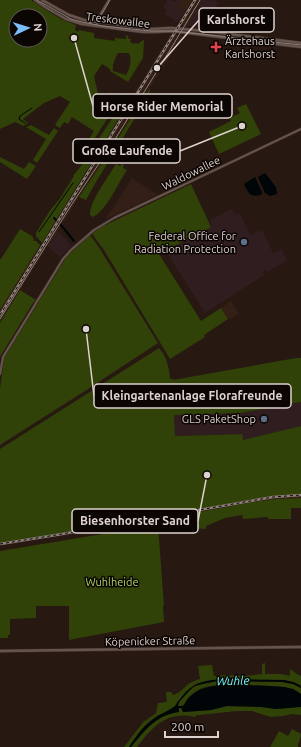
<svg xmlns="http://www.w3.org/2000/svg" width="301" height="747" viewBox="0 0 301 747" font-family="Ubuntu,sans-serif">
<rect width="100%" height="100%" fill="#271811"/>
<g fill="#301d1f">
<polygon points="167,0 170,0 174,2 176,0 181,0 177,7 185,11 177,22 165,14 167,11 163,7"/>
<polygon points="203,0 214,0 218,3 203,28 187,26"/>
<polygon points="232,209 235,215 240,213 250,235 262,230 273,253 282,249 287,260 267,272 266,270 264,270 263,271 264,275 205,313 165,250 212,226 209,220"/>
<polygon points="58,231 72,246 60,257 48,247"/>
<polygon points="301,402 301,426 242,440 242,434 175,436 174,415 241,413"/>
</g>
<g fill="#331f15">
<polygon points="181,0 203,0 186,28 178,22 185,11 181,9 180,10 176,7"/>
<polygon points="171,34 183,36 151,86 148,88 149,90 103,162 79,197 49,246 46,246 42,243"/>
<polygon points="110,91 121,98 113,110 102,103"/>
<polygon points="132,178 158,195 108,218 106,217 113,208"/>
<polygon points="40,245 46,249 36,265 35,265 12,304 0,323 0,310"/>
<polygon points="231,301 239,314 229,320 221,308"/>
<polygon points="301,494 301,498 276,499 253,502 162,519 0,546 0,543 62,533 273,496"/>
</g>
<g fill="#304207" fill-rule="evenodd">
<path d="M0 0H31L46 10 61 19 76 25 75 30 78 32 79 30 94 33V38L115 41V38L126 39V35H127L129 39H131L130 42 134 44 135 43 138 44 143 40H144L143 58 128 82 110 71V69L102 64 94 76 100 102 113 110 78 164 75 162 94 131 72 117 68 124 64 122 60 128 55 125 70 102 60 96 44 103 23 119 28 123 23 126 15 122 0 129ZM16 16H40V40H16ZM118 53H129C132 61 130 68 126 75L113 71C112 65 115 58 118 53Z"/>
<polygon points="148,88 150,90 149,95 96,182 86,200 79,197 103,162 149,90"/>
<polygon points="128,96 132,97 42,243 36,236 36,233 51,209 59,200 74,176 73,176 81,166 124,100 126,99"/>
<polygon points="246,104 261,134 219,154 209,132 231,121 230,118 240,113 237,108"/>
<polygon points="31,125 49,135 54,128 58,131 37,163 33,160 46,139 26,127"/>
<polygon points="0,157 24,169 29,162 36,166 27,179 0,162"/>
<path d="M116 164 120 166 122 164 124 165 123 168 127 170C118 183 107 210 93 217L90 215C89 202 109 176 116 164Z"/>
<polygon points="191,184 211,227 159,254 201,321 221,308 228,319 204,335 205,337 170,359 104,250 92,234 99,228"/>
<polygon points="20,229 32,236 34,240 33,241 36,241 40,245 0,310 0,259 1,259"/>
<polygon points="90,235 98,246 158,343 88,389 0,445 0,389 4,358 67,256"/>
<polygon points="20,290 36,300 33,303 0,357 0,323"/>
<path d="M159 348C167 357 169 367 170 379H173V380L296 358H301V402L241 413 174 415 175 436 242 434 243 440 301 426V494L273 496 62 533 0 543V449Z"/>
<polygon points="301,498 301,508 291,508 291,519 268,519 268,517 243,519 242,515 225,518 206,526 206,529 193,528 192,516 179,518 179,524 158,525 164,606 163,606 164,622 69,640 69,606 36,606 36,618 10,619 10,635 8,635 8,638 0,638 0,551 157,525 156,520 253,502 276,499"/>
<path d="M265 663V674H281L290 676V669L297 674 301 676V686L293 682 227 679 200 683 194 685 177 702 174 708 159 715 150 721 146 725 129 747H124L144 721H145L156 713 158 703 167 702 166 692H171L173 695C181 692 182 690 187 685 191 682 196 680 200 679L198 666 212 665 214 676 227 675 244 676 262 674V664Z"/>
<path d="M217 681 282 682 293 684 301 688V694L293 689 284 687C265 686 217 681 200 689 196 691 191 695 188 698 186 701 185 703 183 706V712L211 710 226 706 261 707 276 709 297 707H301V715L292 714 283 716 271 717 252 711H237L200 715H196V717C167 710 152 727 137 747H131C145 730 156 715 179 711V706H178C179 701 182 699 185 695 196 683 202 684 217 681Z"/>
<path d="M292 729 301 734C301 739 298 742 298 747H270L279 731 288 736Z"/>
</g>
<g fill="#000607">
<polygon points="265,173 276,187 277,194 270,196 265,193 258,177"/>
<path d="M255 177 262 192V194C251 199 248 193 244 184Z"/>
<path d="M227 679 285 680 293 682 300 685 301 688 293 684 282 682 217 681 194 686 190 690 179 702 178 706H181L184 705C188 697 194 692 202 689 215 684 230 685 243 685 257 686 271 686 284 687L293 689 301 694V707L276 709 261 707 227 706 211 710 183 712 181 708H179V712C156 715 145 730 131 747H129C135 738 142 727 151 721 157 715 165 713 172 708 177 706 180 698 184 694 196 680 210 680 227 679Z"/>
</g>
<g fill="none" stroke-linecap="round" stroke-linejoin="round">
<g stroke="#000607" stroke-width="1">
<polyline points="25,123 19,119 20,116 32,108"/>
<polyline points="39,232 73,183"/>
</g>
<g stroke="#000607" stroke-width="2">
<polyline points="54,218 56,220"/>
<polyline points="60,224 74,241"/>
</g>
<defs>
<g id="tertiary">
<polyline points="96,26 100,15 109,0"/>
<polyline points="0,374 3,357 63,259 71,250 94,230 114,218 301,129"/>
</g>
<g id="secondary">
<polyline points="35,0 45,7 66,19 82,24 143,32 155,32 173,31 204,35 301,47"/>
<polyline points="42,0 69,15 84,20 151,29 171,28 205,31 301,43"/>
<polyline points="0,651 301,647"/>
</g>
</defs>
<use href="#tertiary" stroke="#3c312e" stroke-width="3"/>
<use href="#secondary" stroke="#3c312e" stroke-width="3.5"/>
<use href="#tertiary" stroke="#66534b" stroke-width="2"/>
<use href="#secondary" stroke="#66534b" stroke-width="2.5"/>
<g stroke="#8e817b" stroke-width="1">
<polyline points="37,0 71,19 82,22 103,26 151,31 171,31 201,34 301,45"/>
<path d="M89 23C100 22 105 8 110 0"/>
<polyline points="0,319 72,204 114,141 173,45 200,0"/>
</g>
<defs>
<g id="rail">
<polyline points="0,315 195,0"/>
<polyline points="0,544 62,534 273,497 301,495"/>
</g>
</defs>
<use href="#rail" stroke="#8e817b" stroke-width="2.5"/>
<use href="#rail" stroke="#0b0504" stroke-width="1" stroke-dasharray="3" stroke-linecap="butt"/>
</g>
<path fill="#e0444e" stroke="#0b0504" stroke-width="1.5" d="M214 41h4v4h4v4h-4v4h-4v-4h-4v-4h4z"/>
<g fill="#5c6f8a" stroke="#0b0504" stroke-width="1.5">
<circle cx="244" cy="242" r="4"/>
<circle cx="264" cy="419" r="4"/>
</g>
<g text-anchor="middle" stroke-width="3" stroke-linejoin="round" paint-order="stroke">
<g font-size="11" fill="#ddd2cd" stroke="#0b0504">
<text transform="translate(118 20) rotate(7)" y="4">Treskowallee</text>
<text transform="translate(191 173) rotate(-26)" y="4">Waldowallee</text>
<text transform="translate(150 641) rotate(-1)" y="4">Köpenicker Straße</text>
</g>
<g font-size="11" fill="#ddd2cd" stroke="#0b0504" text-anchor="end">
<text x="225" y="45" text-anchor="start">Ärztehaus<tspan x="225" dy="13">Karlshorst</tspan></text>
<text x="236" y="240">Federal Office for<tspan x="236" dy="13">Radiation Protection</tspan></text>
<text x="256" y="423">GLS PaketShop</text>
</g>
<g font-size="11" fill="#acd660" stroke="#0b0504">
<text x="112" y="586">Wuhlheide</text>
</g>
<g font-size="12" font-style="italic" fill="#70fefe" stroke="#0b0504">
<text transform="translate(233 681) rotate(-1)" y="4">Wuhle</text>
</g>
</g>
<path fill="none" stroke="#ddd2cd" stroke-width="1.5" d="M157 68L199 20M74 38L93 106M242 126L180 151M86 329L94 396M207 475L198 521"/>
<g fill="#ddd2cd" stroke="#0b0504" stroke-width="1.5">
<circle cx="157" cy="68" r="4"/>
<circle cx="74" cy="38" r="4"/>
<circle cx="242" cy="126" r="4"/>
<circle cx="86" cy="329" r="4"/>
<circle cx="207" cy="475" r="4"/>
</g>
<g fill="#0b0504" stroke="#ddd2cd" stroke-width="1.5">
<rect x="199" y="8" width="75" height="24" rx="4"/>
<rect x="93" y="94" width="139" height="24" rx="4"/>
<rect x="73" y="139" width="107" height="24" rx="4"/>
<rect x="94" y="384" width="197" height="24" rx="4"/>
<rect x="72" y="509" width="126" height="24" rx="4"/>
</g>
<g font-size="12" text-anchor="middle" font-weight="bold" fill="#ddd2cd">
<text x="236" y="24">Karlshorst</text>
<text x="162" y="111">Horse Rider Memorial</text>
<text x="127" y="155">Große Laufende</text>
<text x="192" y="400">Kleingartenanlage Florafreunde</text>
<text x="135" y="525">Biesenhorster Sand</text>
</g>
<g transform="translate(28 28) rotate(86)"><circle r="19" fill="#0b0504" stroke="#5f5754"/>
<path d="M0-3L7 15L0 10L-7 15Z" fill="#7cbef9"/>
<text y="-6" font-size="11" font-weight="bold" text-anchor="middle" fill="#ddd2cd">N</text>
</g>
<path d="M165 731v6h53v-6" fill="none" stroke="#ddd2cd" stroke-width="2"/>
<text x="171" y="731" font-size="12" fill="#ddd2cd" stroke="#0b0504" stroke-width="3" paint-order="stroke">200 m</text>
</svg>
